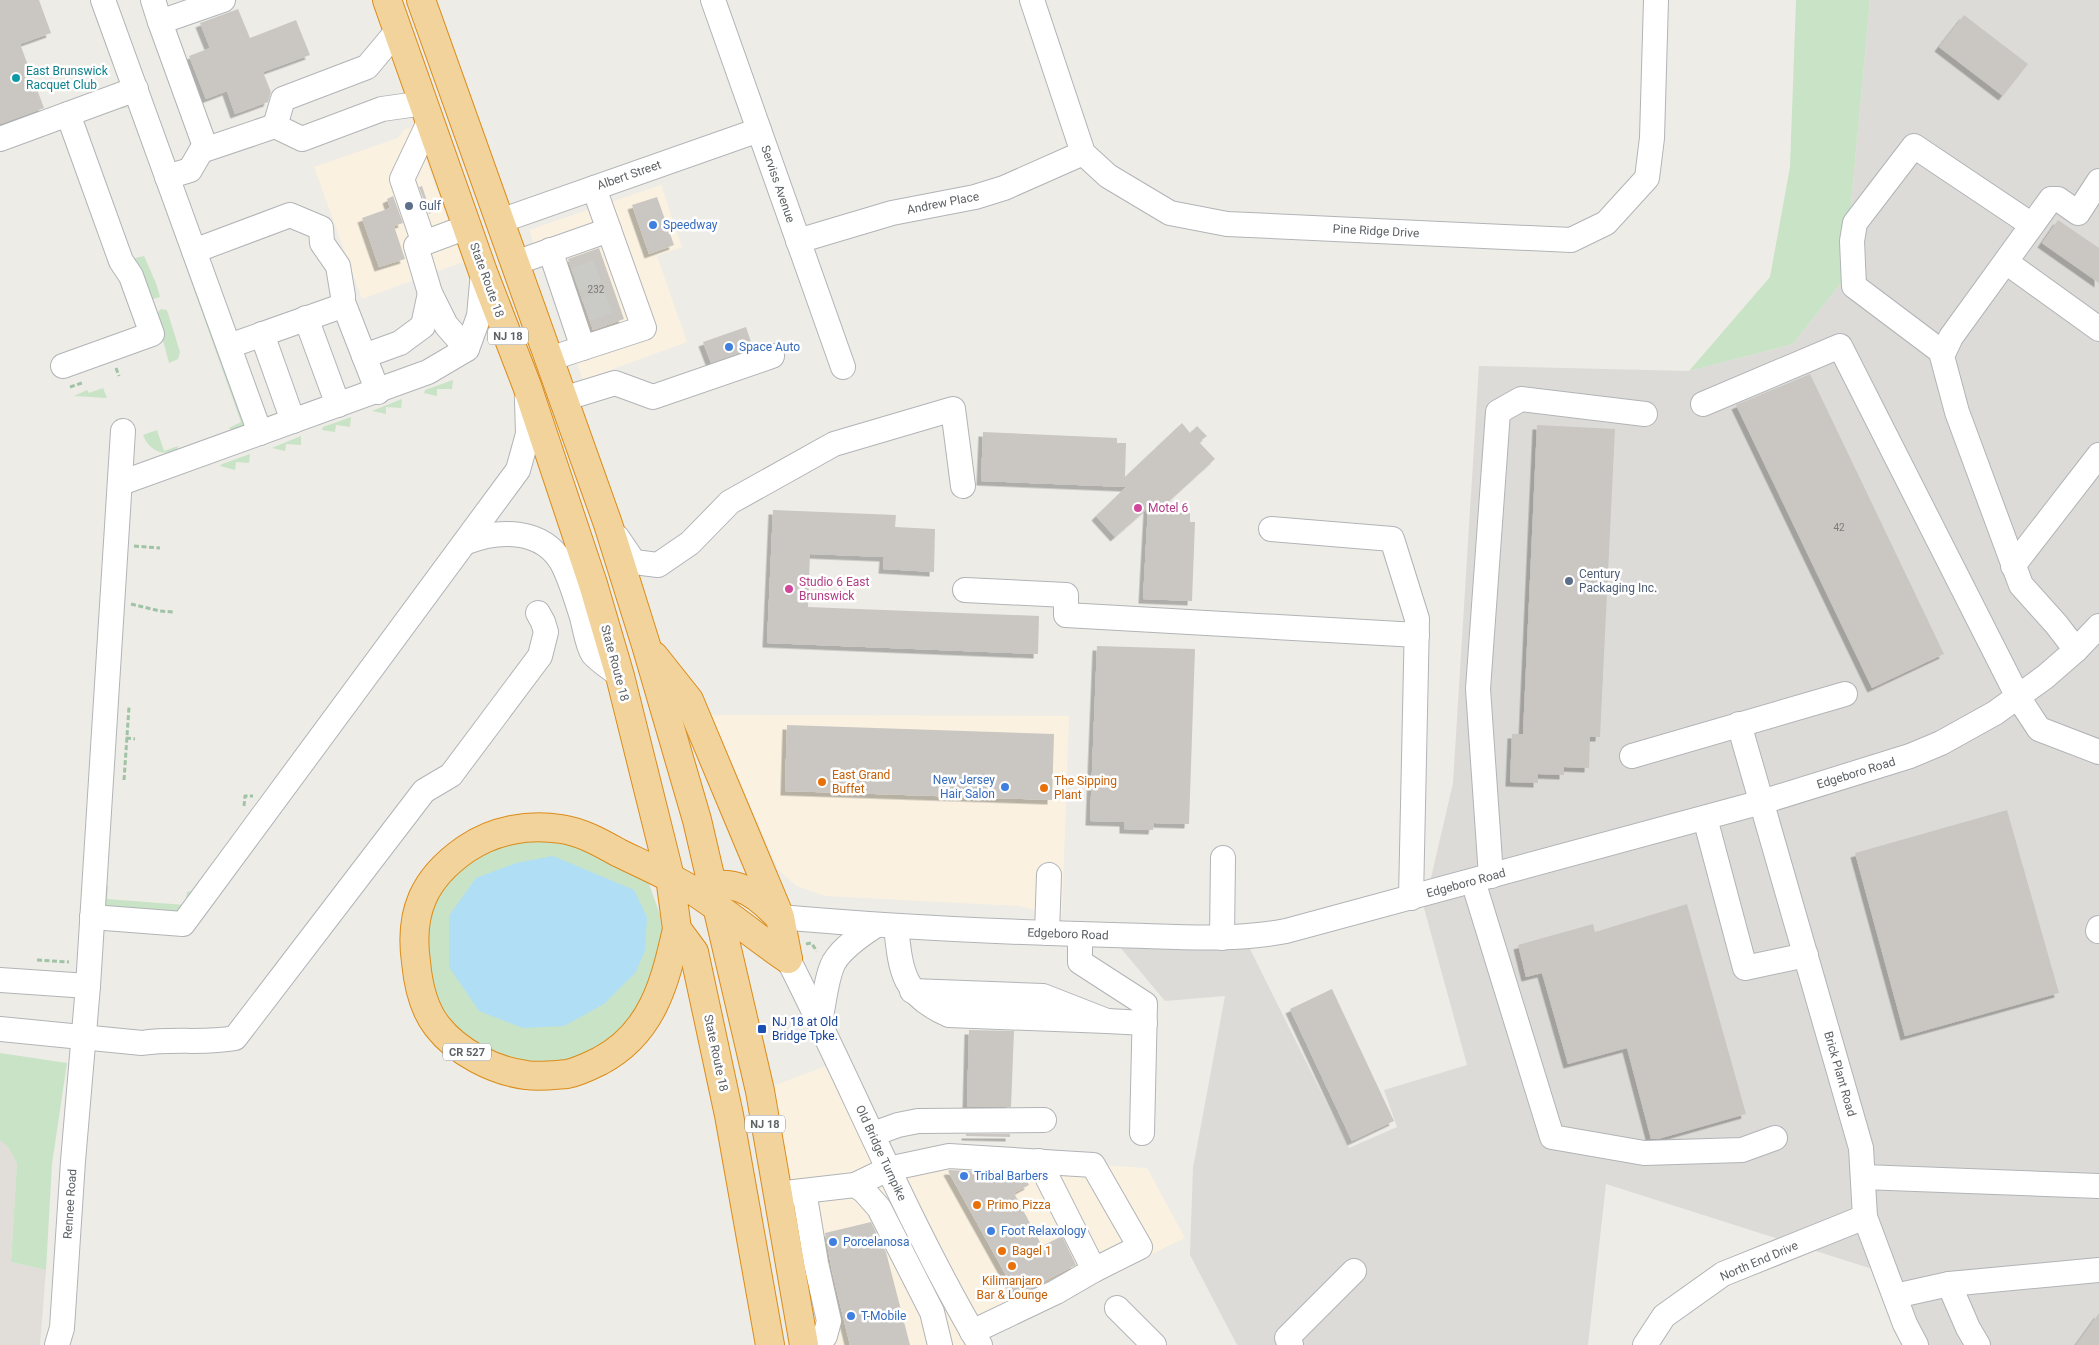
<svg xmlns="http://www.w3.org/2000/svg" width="2099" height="1345" viewBox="0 0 2099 1345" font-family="Roboto,sans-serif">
<defs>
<filter id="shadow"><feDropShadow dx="-4.5" dy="4.5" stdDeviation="0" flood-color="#0004"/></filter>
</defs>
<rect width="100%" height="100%" fill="#eeece6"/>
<g fill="#faf1e0">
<polygon points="414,126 463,262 362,299 314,167 398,138 404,130"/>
<polygon points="661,185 682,247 657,256 687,342 583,380 529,230"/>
<polygon points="711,715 1069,716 1062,917 1019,906 825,896 797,886 779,871"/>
<polygon points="839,1061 888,1169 1039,1161 1147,1168 1185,1238 977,1339 980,1345 804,1345 760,1091"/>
</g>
<polygon fill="#dddbd8" points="1870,0 2099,0 2099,1345 1917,1345 1888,1274 1606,1184 1588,1345 1237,1345 1190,1255 1193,1168 1225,996 1165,1001 1119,946 1248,945 1349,1148 1397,1127 1384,1090 1467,1065 1424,908 1453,783 1479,366 1689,371 1793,344 1844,279"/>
<polygon fill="#e1ddd8" points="0,1140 8,1147 17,1163 11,1262 46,1270 40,1345 0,1345"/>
<g fill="#c9e3c6">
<polygon points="1796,0 1870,0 1844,279 1793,344 1689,371 1770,277 1790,167"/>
<polygon points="121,106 130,107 245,425 231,430 229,428 241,422 129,107 115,110"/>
<polygon points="144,256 156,283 160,297 150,300 131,259"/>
<polygon points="161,309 167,310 180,352 178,359 169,363 156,314"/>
<polygon points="453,380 452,389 437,389 437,396 424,393 425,390"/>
<polygon points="103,388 107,398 74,396 87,390 89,393"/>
<polygon points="402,399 401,408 386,407 386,414 372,411"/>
<polygon points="351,417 350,427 336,425 335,432 322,430 323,427"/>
<path d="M157 430 164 451 178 446 177 450C162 457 149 450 143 435Z"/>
<polygon points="301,436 301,445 286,444 285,451 272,448"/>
<polygon points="250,454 249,463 236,462 235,470 220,466 222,464"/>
<polygon points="530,840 558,842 583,849 648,881 660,915 663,940 638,1022 581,1059 526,1064 479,1046 461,1032 444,1010 433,989 426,938 432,911 441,890 457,870 480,854 507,844"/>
<polygon points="106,884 108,886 107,899 185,905 187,892 191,891 193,895 185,907 175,912 106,908 102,903 103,886"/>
<polygon points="0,1053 67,1063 52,1164 46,1270 11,1262 17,1163 8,1147 0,1140"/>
</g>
<polygon fill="#afdef5" points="553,856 634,890 647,917 645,950 636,972 604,1004 564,1026 523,1028 479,1011 449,967 449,916 476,878 516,863"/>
<g fill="#cac7c3" filter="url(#shadow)">
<polygon points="0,0 39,0 51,33 20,44 44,108 0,124"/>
<polygon points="238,9 250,38 296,20 310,55 263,72 271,92 268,102 235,114 227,91 206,99 189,56 210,48 200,23"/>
<polygon points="1964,15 2028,64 2003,96 1939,47"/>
<polygon points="422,186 431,213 429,214 419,187"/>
<polygon points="393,196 403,223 394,226 405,259 379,267 362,218 390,208 387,199"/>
<polygon points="657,197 674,245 649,254 632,205"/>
<polygon points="2058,220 2099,248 2099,283 2042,243"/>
<polygon points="599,248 624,319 593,330 568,259"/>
<polygon points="746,327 753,348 711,363 703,342"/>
<polygon points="1810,374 1944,654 1872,688 1736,405"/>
<polygon points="1182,423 1190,433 1197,426 1207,436 1199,442 1215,459 1157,512 1190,513 1190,522 1195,522 1192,601 1143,599 1148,508 1115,537 1096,516 1126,487 981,481 983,432 1117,438 1117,443 1126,443 1125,477"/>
<polygon points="1537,425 1615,429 1600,737 1590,737 1589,768 1564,767 1564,775 1538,774 1538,783 1510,782 1512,734 1523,734"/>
<polygon points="773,510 896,515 895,527 935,529 934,572 883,569 884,557 810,554 808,607 1039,616 1038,654 767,643"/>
<polygon points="1097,646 1195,649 1189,824 1154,823 1153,830 1124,829 1124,822 1090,821"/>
<polygon points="787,725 1054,734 1052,800 785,791"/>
<polygon points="2007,810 2059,993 1905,1036 1855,853"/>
<polygon points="1687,904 1746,1114 1658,1139 1651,1139 1627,1048 1568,1064 1542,973 1526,977 1518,945 1593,924 1595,932"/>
<polygon points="1332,989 1394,1121 1352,1141 1290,1009"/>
<polygon points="969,1030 1014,1031 1011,1107 967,1107"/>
<polygon points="966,1134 1010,1134 1010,1137 966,1136"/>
<polygon points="950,1170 1023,1174 1029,1185 1014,1193 1042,1246 1062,1236 1076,1265 1017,1295 948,1171"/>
<polygon points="871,1222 886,1252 910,1345 850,1345 832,1271 825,1233"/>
<polygon points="2099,1313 2099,1345 2076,1345"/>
</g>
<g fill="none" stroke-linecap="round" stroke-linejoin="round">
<g stroke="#cacac6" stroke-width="24" stroke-dasharray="24 12" stroke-linecap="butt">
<polyline points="575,280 606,268"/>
<polyline points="586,310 617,298"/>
</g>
<defs>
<g id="minor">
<polyline points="103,0 260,433"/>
<polyline points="153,0 160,22"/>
<polyline points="713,0 843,367"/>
<polyline points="1032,0 1083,153 1108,176 1170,213 1227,224 1571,240 1606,223 1647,178 1652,138 1656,0"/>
<polyline points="275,126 283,99 367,67 398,30"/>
<polyline points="0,139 136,89"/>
<polyline points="206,149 160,22 223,0"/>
<polyline points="167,177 190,170 201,151 275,126 302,139 382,109 424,103"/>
<polyline points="500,221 759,130"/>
<polyline points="798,241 892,213 975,197 1004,188 1083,153"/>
<polyline points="424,243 402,179 430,120"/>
<polyline points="550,250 583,348"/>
<polyline points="194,251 290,215 321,228 322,243 338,266 343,296 343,302 339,307 229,346"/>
<polyline points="2006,262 2099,329"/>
<polyline points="515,263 609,230"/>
<polyline points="343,302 378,392"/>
<polyline points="306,318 338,405"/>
<polyline points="262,334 293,421"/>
<polyline points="467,349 446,325 430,293 416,246 467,227"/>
<polyline points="1943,353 1854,286 1852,241 1855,223 1914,146 2032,225"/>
<polyline points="364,356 400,343 423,326 430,293"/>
<polyline points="549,359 644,328 594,188"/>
<polyline points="63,366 152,334 131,276 121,261 68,114"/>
<polyline points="563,399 615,383 653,397 772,356"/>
<polyline points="1703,404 1840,346 2018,697 2039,729 2099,752"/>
<polyline points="121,483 428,372 467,349 479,316 483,272"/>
<polyline points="1271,529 1392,539 1417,619 1411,898"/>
<polyline points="617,537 634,562 658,565 690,543 730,502 834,444 953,409 963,486"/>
<path d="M467 542C499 529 543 529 562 563 571 580 576 599 582 617 585 628 587 645 593 654 600 662 612 669 620 676"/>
<polyline points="2013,566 2099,455"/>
<polyline points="965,590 1066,595 1066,615 1417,635"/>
<polyline points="2076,650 2056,624 2021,585 1957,412 1942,356 1951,337 2051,199 2058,199 2078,213 2099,181"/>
<polyline points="1739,724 1861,1148 1865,1217 1905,1324 1916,1345"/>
<polyline points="1632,756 1845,694"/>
<polyline points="1705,818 1745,968 1806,955"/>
<polyline points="1491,876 1478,689 1498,412 1521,399 1645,414"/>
<polyline points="1473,881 1552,1137 1644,1153 1742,1150 1775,1138"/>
<polyline points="92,917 183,924 518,470 528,434 527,400"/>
<path d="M780 917C890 927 1001 932 1112 935 1170 936 1229 942 1286 931L1762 802 1910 756 1941 743 1995 713 2045 677 2076 650 2099 626"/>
<path d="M896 927C901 973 903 995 949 1015L1107 1021"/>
<polyline points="2098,931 2099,928"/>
<polyline points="1047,933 1049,875"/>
<polyline points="1080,934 1080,962 1145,1004 1142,1133"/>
<polyline points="1222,938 1223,858"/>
<path d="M788 959C853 1087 907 1221 980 1345"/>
<polyline points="0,980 88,986"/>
<polyline points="912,991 1043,996 1107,1021 1145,1023"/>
<path d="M820 1022C824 1004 826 977 834 962 843 947 861 935 875 926"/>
<path d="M0 1029 142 1043C173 1038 204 1044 235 1038L424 791 451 775 540 656 546 632 543 622 538 613"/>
<polyline points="873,1134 898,1125 918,1121 1044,1120"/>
<polyline points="1039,1161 1094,1270"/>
<polyline points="1863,1177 2099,1186"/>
<polyline points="855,1185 888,1169 949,1156 1093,1165 1140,1247 1094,1270 1056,1292 972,1332"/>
<polyline points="777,1194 855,1185 864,1191 879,1208 932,1312 940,1345"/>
<polyline points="1949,1284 2099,1270"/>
<polyline points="1895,1296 1949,1284 1968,1328 1978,1345"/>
<polyline points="1117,1308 1154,1345"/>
<polyline points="804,1342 825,1336 829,1321 816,1263 804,1191"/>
<polyline points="57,1345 62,1328 73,1161 88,986 123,431"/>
<polyline points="1291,1345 1287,1338 1354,1271"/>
<polyline points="1645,1345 1664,1316 1723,1274 1865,1217"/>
</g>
<g id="highway">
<polyline points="387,0 483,272 527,386 593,584 620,676 670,877 677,929 694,952 729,1115 770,1345"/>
<polyline points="421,0 608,524 646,645 697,820 760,1091 804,1345"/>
<polyline points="654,656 689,700 780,917 788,959"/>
<path d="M696 890C731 877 752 889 777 915"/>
<path d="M677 929C665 982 653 1033 600 1061 590 1066 578 1072 567 1074 554 1075 539 1077 526 1075 494 1071 457 1052 437 1026 423 1008 418 984 416 962 409 912 424 878 466 849 494 830 528 824 561 829 582 832 601 843 619 853 644 865 669 876 692 890 725 911 755 937 788 959"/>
</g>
</defs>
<use href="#minor" stroke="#b1b4b7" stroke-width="26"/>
<use href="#highway" stroke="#db8c1a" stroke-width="30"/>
<g stroke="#a0c3a6" stroke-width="3" stroke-dasharray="5 2.5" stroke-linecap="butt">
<polyline points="116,368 119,376"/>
<polyline points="70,387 82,383"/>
<polyline points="134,546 160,548"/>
<polyline points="131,604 160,611 173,612"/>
<polyline points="126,738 135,739"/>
<polyline points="124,780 129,707"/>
<polyline points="244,806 245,796 253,796"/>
<polyline points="806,944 811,943 817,951"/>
<polyline points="37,960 69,962"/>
</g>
<use href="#minor" stroke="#fff" stroke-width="24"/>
<use href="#highway" stroke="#f1d39b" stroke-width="28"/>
</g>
<circle fill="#0f9aa8" stroke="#fff" stroke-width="2" cx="16" cy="78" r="5"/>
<g fill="#5c6f8a" stroke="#fff" stroke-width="2">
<circle cx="409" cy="206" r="5"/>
<circle cx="1569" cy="581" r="5"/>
</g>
<g fill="#3f7fe0" stroke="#fff" stroke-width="2">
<circle cx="653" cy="225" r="5"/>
<circle cx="729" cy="347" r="5"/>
<circle cx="1005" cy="787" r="5"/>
<circle cx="964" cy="1176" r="5"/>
<circle cx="991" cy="1231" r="5"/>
<circle cx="833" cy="1242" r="5"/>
<circle cx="851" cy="1316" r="5"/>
</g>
<g fill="#d1479c" stroke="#fff" stroke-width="2">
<circle cx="1138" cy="508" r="5"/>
<circle cx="789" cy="589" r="5"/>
</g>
<g fill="#e8710a" stroke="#fff" stroke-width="2">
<circle cx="822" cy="782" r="5"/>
<circle cx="1044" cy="788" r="5"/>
<circle cx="977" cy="1205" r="5"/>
<circle cx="1002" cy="1251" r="5"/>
<circle cx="1012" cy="1266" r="5"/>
</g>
<rect fill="#1a4fb4" stroke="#fff" stroke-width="2" x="757" y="1024" width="10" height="10" rx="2.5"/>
<g text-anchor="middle" stroke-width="5" stroke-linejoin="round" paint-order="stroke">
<g font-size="10" fill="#797b7c">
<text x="596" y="293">232</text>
<text x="1839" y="531">42</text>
</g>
<g fill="#fff" stroke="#8e9193" stroke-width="1">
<rect x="488" y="327.5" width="40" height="17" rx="4"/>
<rect x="443" y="1043.5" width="48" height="17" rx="4"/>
<rect x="745" y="1115.5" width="40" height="17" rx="4"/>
</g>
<g font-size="11" font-weight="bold" fill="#5e6265">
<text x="508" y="340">NJ 18</text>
<text x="467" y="1056">CR 527</text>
<text x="765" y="1128">NJ 18</text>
</g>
<g font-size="12" fill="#0d838f" stroke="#fff" text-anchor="start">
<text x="26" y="75">East Brunswick<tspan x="26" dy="14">Racquet Club</tspan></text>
</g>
<g font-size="12" fill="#5e6265" stroke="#fff">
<text transform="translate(629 175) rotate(-19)" y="4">Albert Street</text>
<text transform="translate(778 184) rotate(71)" y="4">Serviss Avenue</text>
<text transform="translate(943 203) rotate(-11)" y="4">Andrew Place</text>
<text transform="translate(1376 231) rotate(3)" y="4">Pine Ridge Drive</text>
<text transform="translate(487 280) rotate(70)" y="4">State Route 18</text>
<text transform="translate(615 663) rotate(75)" y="4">State Route 18</text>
<text transform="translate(1856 773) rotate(-17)" y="4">Edgeboro Road</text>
<text transform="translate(1466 883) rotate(-15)" y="4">Edgeboro Road</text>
<text transform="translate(1068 934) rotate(2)" y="4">Edgeboro Road</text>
<text transform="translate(716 1053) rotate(78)" y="4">State Route 18</text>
<text transform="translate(1840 1074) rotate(74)" y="4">Brick Plant Road</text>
<text transform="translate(881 1153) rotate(65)" y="4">Old Bridge Turnpike</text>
<text transform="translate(70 1204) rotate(-86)" y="4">Rennee Road</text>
<text transform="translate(1759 1261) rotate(-23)" y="4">North End Drive</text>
</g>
<g font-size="12" fill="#4e5e75" stroke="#fff" text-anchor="start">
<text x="419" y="210">Gulf</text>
<text x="1579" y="578">Century<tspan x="1579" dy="14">Packaging Inc.</tspan></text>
</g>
<g font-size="12" fill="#366cbe" stroke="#fff" text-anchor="start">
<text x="663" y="229">Speedway</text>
<text x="739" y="351">Space Auto</text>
<text x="995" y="784" text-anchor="end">New Jersey<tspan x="995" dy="14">Hair Salon</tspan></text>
<text x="974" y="1180">Tribal Barbers</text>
<text x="1001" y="1235">Foot Relaxology</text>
<text x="843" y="1246">Porcelanosa</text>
<text x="861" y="1320">T-Mobile</text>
</g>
<g font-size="12" fill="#b23c85" stroke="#fff" text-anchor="start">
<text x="1148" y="512">Motel 6</text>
<text x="799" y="586">Studio 6 East<tspan x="799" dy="14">Brunswick</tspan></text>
</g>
<g font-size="12" fill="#c56008" stroke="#fff" text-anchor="start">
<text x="832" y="779">East Grand<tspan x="832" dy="14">Buffet</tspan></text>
<text x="1054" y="785">The Sipping<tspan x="1054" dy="14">Plant</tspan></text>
<text x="987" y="1209">Primo Pizza</text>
<text x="1012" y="1255">Bagel 1</text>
<text x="1012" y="1285" text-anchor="middle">Kilimanjaro<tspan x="1012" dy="14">Bar &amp; Lounge</tspan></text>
</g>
<g font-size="12" fill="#164399" stroke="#fff" text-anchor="start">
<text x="772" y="1026">NJ 18 at Old<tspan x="772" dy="14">Bridge Tpke.</tspan></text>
</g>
</g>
</svg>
